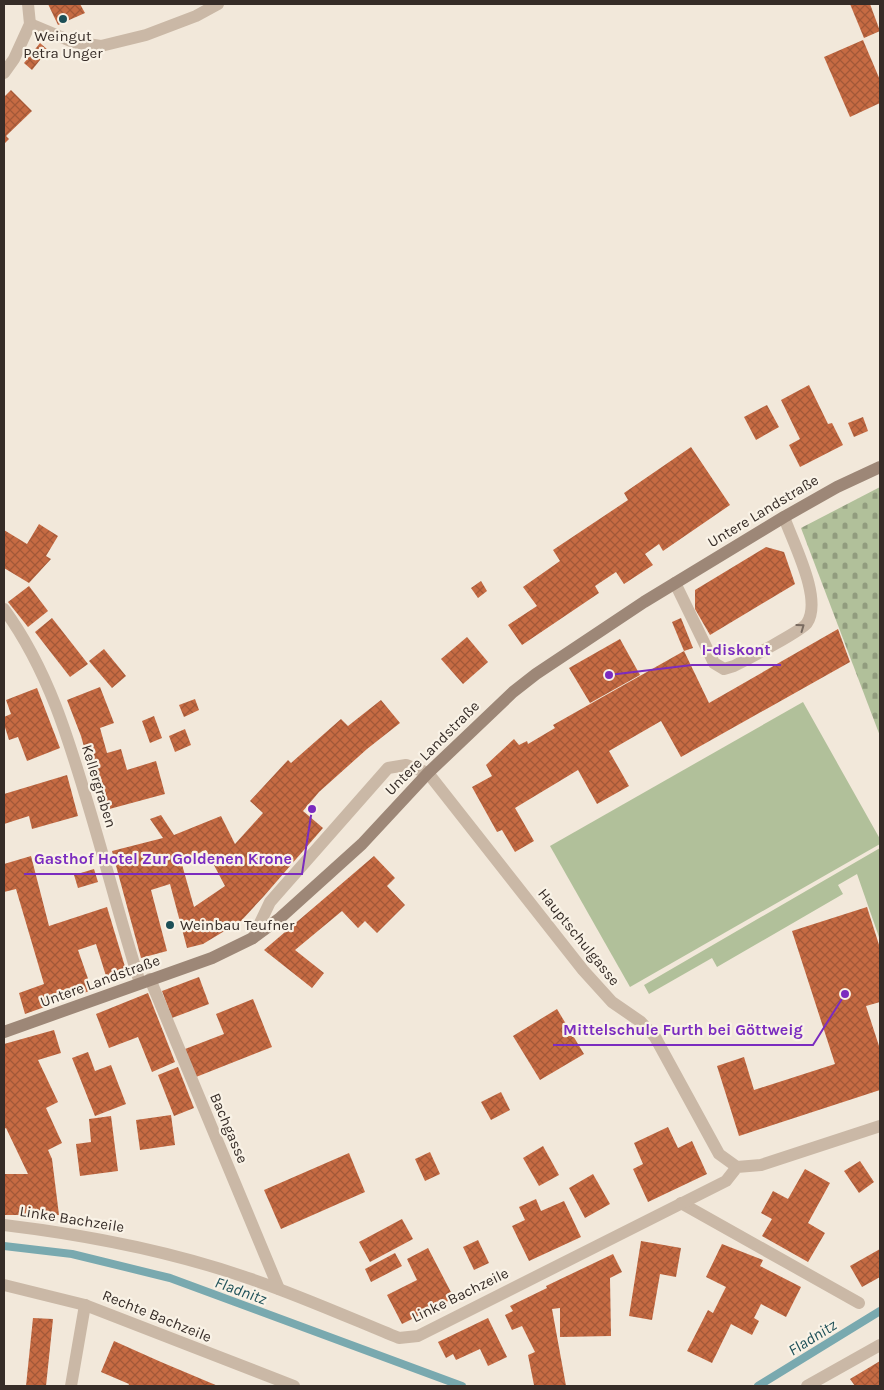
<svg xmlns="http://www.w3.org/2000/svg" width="884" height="1390" viewBox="0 0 884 1390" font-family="Karla,sans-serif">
<defs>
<pattern id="cemetery-stones" width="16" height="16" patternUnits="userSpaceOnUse" patternTransform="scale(1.25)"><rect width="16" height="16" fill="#b1c09a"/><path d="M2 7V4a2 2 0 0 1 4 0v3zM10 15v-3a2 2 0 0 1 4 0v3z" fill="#919c7e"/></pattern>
<pattern id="building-cross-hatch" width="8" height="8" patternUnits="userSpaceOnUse" patternTransform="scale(1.25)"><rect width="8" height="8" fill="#c66b43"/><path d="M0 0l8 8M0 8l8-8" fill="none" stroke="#a25838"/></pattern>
</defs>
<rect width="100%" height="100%" fill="#f2e8da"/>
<polygon fill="url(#cemetery-stones)" points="880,487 880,736 801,528"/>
<g fill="#b1c09a">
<polygon points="803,702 880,839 880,844 630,987 550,846"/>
<polygon points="880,848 880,940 857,874 838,885 843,894 717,967 712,958 649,994 644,985"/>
</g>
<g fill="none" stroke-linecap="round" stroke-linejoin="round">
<g stroke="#79a9af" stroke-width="8">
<polyline points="4,1246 72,1254 170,1278 462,1386"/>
<polyline points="758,1386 880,1311"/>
</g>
</g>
<g fill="url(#building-cross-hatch)" fill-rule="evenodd">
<polygon points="48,4 80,4 85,13 58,25"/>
<polygon points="850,4 870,4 880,31 864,38"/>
<polygon points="863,40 880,80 880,103 850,117 824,57"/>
<polygon points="40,43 48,50 32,70 24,63"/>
<polygon points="11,90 32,111 6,136 9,139 4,144 4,97"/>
<polygon points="809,385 828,424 832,423 843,445 800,467 789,445 800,439 781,400"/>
<polygon points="767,405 779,427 756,440 744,417"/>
<polygon points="863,417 868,431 854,437 848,423"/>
<polygon points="691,447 730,505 663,551 659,544 645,554 653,565 624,584 616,572 595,586 599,593 522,645 508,625 537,606 523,587 560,561 553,550 628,500 624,493"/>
<polygon points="39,524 58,536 46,556 51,559 29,583 4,568 4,530 27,544"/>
<polygon points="766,547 784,552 795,584 710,635 695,609 695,590"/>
<polygon points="481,581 487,591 478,598 471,588"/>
<polygon points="29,586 48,611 28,627 8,602"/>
<polygon points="52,618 88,664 70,677 35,632"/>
<polygon points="681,618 693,648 684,651 672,622"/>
<polygon points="838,629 850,662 681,757 661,721 609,751 629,786 597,804 578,770 515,808 534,841 515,852 502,830 497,832 472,787 492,776 486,765 514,739 519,745 527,741 528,744 555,728 553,725 684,651 709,703"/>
<polygon points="467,637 488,662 463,684 441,659"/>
<polygon points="620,639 640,675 590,703 569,668"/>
<polygon points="104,649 126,676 112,688 89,661"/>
<polygon points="100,687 114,723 100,728 107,753 121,749 127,770 156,761 165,794 102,811 81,736 67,700"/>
<polygon points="37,688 60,748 27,761 18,737 9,740 4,724 4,717 11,714 6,700"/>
<polygon points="195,699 199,710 184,717 179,705"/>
<path d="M381 700 400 723 367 749 319 792 303 811 323 828 264 896 241 921 203 944 187 948 170 884 151 890 167 951 141 958 112 851 163 838 150 819 161 815 174 835 221 816 235 844 263 813 250 801 288 760 291 763 341 719 348 726ZM206 850 225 886 194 907 181 861Z"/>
<polygon points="154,716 162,738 150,743 142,721"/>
<polygon points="185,729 191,745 175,752 169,736"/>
<polygon points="67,775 78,816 32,829 29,816 4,824 4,794"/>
<polygon points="31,856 49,926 107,907 126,970 106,976 96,944 78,950 92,990 25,1014 19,993 44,984 16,889 4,892 4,864"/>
<polygon points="374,856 395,878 387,886 405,905 377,933 365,921 358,928 342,911 295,950 324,973 312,988 264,950"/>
<polygon points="94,869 98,882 78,888 74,875"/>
<polygon points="867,907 880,948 880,1002 866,1006 880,1049 880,1090 739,1136 717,1066 744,1057 754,1090 835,1064 792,931"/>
<polygon points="199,977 209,1004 172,1018 162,991"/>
<polygon points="148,993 175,1062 152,1072 138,1037 109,1048 96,1014"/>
<polygon points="253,999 272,1047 196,1077 185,1049 224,1034 216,1014"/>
<polygon points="557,1009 584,1054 540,1080 513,1036"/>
<polygon points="54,1030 61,1053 38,1060 58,1102 46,1108 62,1143 48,1150 52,1159 59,1215 4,1215 4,1174 28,1174 6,1128 4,1129 4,1044"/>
<polygon points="88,1052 95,1071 111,1065 126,1104 95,1116 72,1058"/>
<polygon points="178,1067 194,1108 174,1116 158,1075"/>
<polygon points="501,1092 510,1110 491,1120 481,1102"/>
<polygon points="171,1115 175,1145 140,1150 136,1120"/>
<polygon points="111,1116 118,1171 80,1176 76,1144 91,1142 89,1119"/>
<polygon points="668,1127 678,1148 692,1141 707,1174 648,1202 633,1169 643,1164 634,1143"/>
<polygon points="543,1146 559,1175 539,1186 523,1158"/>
<polygon points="430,1152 440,1174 425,1181 415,1159"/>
<polygon points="349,1153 365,1192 281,1229 264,1190"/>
<polygon points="860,1161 874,1182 859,1193 844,1171"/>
<polygon points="805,1169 830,1183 808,1223 825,1233 808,1262 762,1236 772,1219 761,1213 773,1191 788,1199"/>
<polygon points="593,1174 610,1204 585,1218 569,1188"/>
<polygon points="536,1199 541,1211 564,1201 581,1237 529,1261 512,1226 525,1220 519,1207"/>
<polygon points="402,1219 413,1239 370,1262 359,1242"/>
<polygon points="478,1240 489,1263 474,1270 463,1247"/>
<polygon points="641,1241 681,1248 676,1277 660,1274 652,1320 629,1316"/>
<polygon points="722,1244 763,1260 760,1266 801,1287 786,1317 761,1304 754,1318 759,1321 752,1335 731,1324 712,1363 687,1351 708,1310 713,1313 726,1287 706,1277"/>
<polygon points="428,1248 454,1298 402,1324 387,1295 417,1280 407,1259"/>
<polygon points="880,1249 880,1277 862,1287 850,1266"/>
<polygon points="395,1253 402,1266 371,1282 365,1269"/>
<polygon points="613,1254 622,1272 610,1278 611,1336 560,1337 560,1308 552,1309 566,1386 534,1385 528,1355 535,1352 522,1326 512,1330 505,1315 513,1311 510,1306 547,1288 546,1286"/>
<polygon points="33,1318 53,1319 46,1386 26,1386"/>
<polygon points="488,1318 507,1357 488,1366 480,1349 456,1360 453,1354 446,1358 438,1342"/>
<polygon points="114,1341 161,1362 218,1386 128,1386 129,1384 101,1372"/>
<polygon points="880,1361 880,1386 855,1386 850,1379"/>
</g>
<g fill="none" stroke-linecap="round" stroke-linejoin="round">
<g stroke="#cab8a6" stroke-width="12">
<path d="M675 583 714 663 724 669 734 666C746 660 803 630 807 623 823 599 793 543 784 517"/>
<polyline points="253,938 270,902 388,768 406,765 428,773"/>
<polyline points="681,1203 859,1303"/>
</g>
<g stroke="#cab8a6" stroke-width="12">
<polyline points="30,24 73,42 101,46 146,35 196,16 218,4"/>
<polyline points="4,73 14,59 30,24 28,4"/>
<path d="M4 609C48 669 69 740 90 811 107 868 122 926 140 983"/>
<polyline points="428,773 583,970 612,1002 641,1022 655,1037 719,1154 737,1167"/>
<polyline points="150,979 279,1289"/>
<path d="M4 1225C87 1235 171 1251 251 1279 301 1296 350 1318 399 1338L418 1336 726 1181 737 1167 761 1165 880 1126"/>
<polyline points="4,1285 85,1305 294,1386"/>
<polyline points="71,1386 85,1305"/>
<polyline points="807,1386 880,1345"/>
</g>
<polyline stroke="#9d8777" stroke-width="12" points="4,1032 212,958 253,938 280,918 362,844 428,773 513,692 536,674 644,602 784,517 837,487 880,467"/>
</g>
<defs><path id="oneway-chevron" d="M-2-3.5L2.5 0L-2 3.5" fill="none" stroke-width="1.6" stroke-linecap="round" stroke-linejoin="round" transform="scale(1.25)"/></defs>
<use stroke="#796b60" href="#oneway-chevron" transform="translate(801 627) rotate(-36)"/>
<g fill="#1c4f57" stroke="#f9f2e6" stroke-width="2">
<circle cx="63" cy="19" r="5"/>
<circle cx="170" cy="925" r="5"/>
</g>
<g text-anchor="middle" stroke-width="4.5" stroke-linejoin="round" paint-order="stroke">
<g font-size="15" fill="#362c27" stroke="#f9f2e6">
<text x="63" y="41">Weingut<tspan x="63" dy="17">Petra Unger</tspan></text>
<text x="180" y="930" text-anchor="start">Weinbau Teufner</text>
</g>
<g font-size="15" fill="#362c27" stroke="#f9f2e6">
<text transform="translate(763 511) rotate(-31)" y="5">Untere Landstraße</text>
<text transform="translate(432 748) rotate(-45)" y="5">Untere Landstraße</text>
<text transform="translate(99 786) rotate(73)" y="5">Kellergraben</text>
<text transform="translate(579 937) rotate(51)" y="5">Hauptschulgasse</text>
<text transform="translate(100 981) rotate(-20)" y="5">Untere Landstraße</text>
<text transform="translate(229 1128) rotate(67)" y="5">Bachgasse</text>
<text transform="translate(72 1219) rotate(9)" y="5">Linke Bachzeile</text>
<text transform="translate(460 1295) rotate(-26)" y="5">Linke Bachzeile</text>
<text transform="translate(157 1316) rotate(22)" y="5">Rechte Bachzeile</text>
</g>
<g font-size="16" font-style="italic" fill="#1c4f57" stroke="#f9f2e6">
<text transform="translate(241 1290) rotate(20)" y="6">Fladnitz</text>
<text transform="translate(812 1337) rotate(-32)" y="6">Fladnitz</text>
</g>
</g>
<path fill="none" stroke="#7b2cbf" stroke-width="2" d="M609 675L692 665H781M312 809L302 874H24M845 994L813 1045H553"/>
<g fill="#7b2cbf" stroke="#f9f2e6" stroke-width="2">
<circle cx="609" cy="675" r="5"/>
<circle cx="312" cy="809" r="5"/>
<circle cx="845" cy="994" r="5"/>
</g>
<g font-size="16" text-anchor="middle" font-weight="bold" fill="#7b2cbf" stroke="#f9f2e6" stroke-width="4.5" stroke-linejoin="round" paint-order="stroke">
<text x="736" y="655">I-diskont</text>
<text x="163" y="864">Gasthof Hotel Zur Goldenen Krone</text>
<text x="683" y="1035">Mittelschule Furth bei Göttweig</text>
</g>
<rect width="884" height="1390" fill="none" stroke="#362c27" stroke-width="10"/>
</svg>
